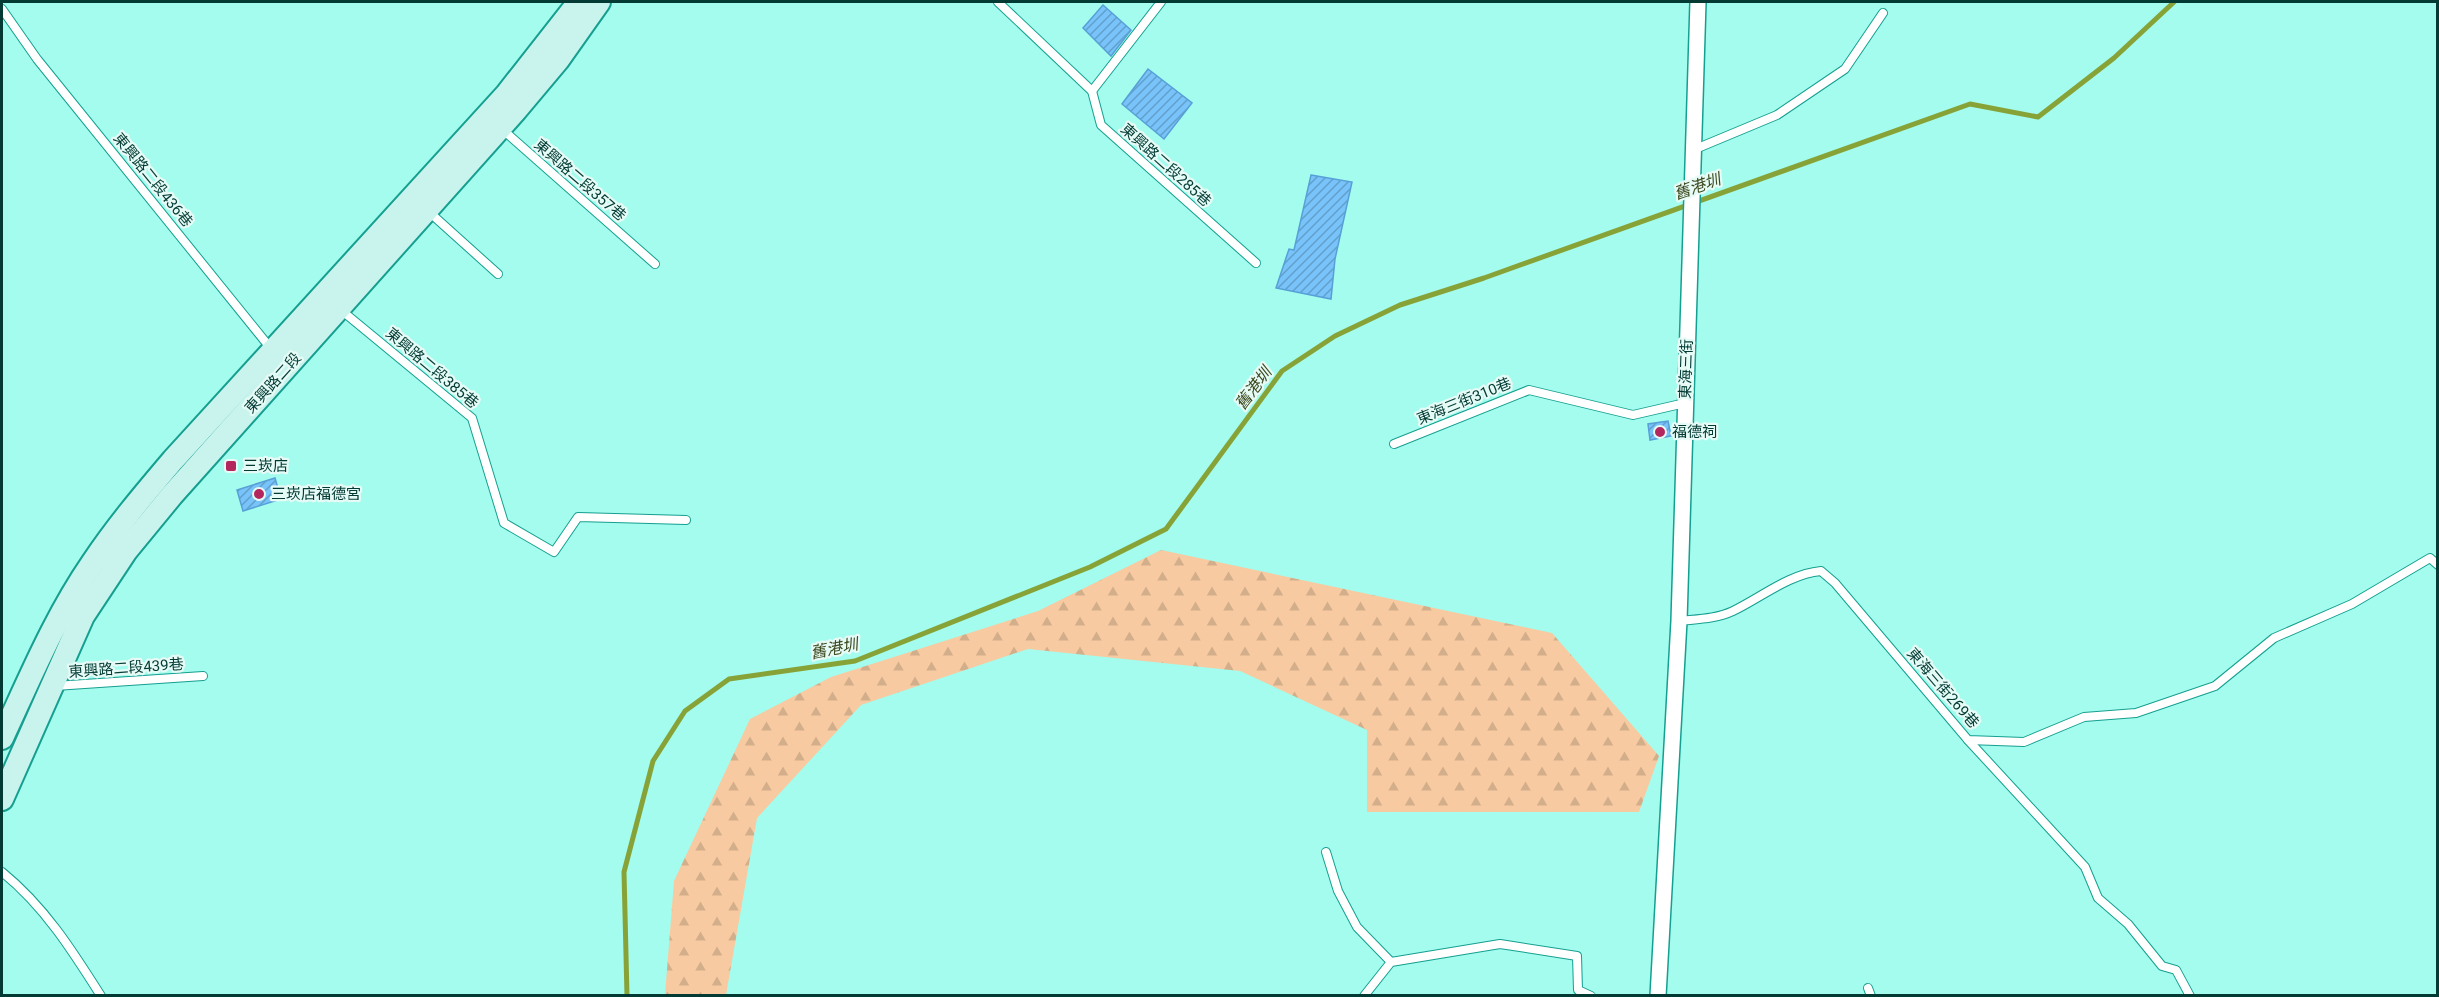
<svg xmlns="http://www.w3.org/2000/svg" width="2439" height="997" viewBox="0 0 2439 997" font-family="Roboto,'Noto Sans TC',sans-serif">
<defs>
<pattern id="forest-firs" width="22" height="20" patternUnits="userSpaceOnUse" patternTransform="scale(1.5)"><rect width="22" height="20" fill="#f8caa1"/><path d="M5 1l3.5 6h-7zM16 11l3.5 6h-7z" fill="#d3ae8b"/></pattern>
<pattern id="building-hatch" width="6" height="6" patternUnits="userSpaceOnUse" patternTransform="scale(1.5)"><rect width="6" height="6" fill="#79c3fb"/><path d="M-1 1l2-2M0 6l6-6M5 7l2-2" fill="none" stroke="#61a0cc"/></pattern>
</defs>
<rect width="100%" height="100%" fill="#a3fced"/>
<polygon fill="url(#forest-firs)" points="1161,550 1552,633 1659,756 1639,812 1367,812 1367,730 1240,671 1028,649 861,705 757,818 726,995 665,995 674,881 750,719 831,677 1038,611"/>
<g fill="none" stroke-linecap="round" stroke-linejoin="round">
<polyline stroke="#87a338" stroke-width="5" points="627,996 624,872 653,761 685,711 729,679 855,661 1090,567 1166,529 1282,371 1335,336 1400,305 1484,278 1970,104 2038,117 2114,58 2174,2"/>
</g>
<g fill="url(#building-hatch)" stroke="#57a0d7" stroke-width="1.5">
<polygon points="1103,5 1131,30 1111,56 1083,28"/>
<polygon points="1148,69 1192,103 1164,139 1122,104"/>
<polygon points="1311,175 1352,182 1335,259 1331,299 1276,288 1289,249 1294,250"/>
<polygon points="1668,421 1671,436 1650,440 1648,424"/>
<polygon points="275,478 281,499 243,511 237,490"/>
</g>
<g fill="none" stroke-linecap="round" stroke-linejoin="round">
<defs>
<g id="service">
<polyline points="998,2 1092,91 1101,125 1256,263"/>
<polyline points="2,9 37,59 272,350"/>
<polyline points="1092,91 1161,2"/>
<polyline points="502,129 655,264"/>
<polyline points="1693,150 1777,115 1845,69 1883,13"/>
<polyline points="428,211 498,274"/>
<polyline points="341,310 472,418 504,523 554,552 578,517 686,520"/>
<polyline points="1394,444 1529,390 1633,415 1685,403"/>
<path d="M1679 621C1697 619 1716 619 1733 611 1762 597 1789 574 1821 571L1835 583 1968 740 2024 742 2084 717 2136 713 2215 686 2274 638 2352 604 2430 558 2438 565"/>
<polyline points="55,686 203,676"/>
<polyline points="1968,740 2085,867 2098,898 2128,924 2162,966 2176,970 2190,996"/>
<polyline points="1326,852 1338,891 1357,927 1391,962"/>
<path d="M2 872C44 906 72 950 101 996"/>
<polyline points="1868,988 1871,996"/>
<polyline points="1364,996 1391,962 1500,944 1577,956 1578,990 1591,996"/>
</g>
<polyline id="minor" points="1658,996 1679,621 1698,2"/>
<g id="secondary">
<path d="M2 738C30 678 55 617 93 562 117 526 145 493 173 460L506 95 579 2"/>
<polyline points="2,799 83,616 126,551 172,495 516,110 558,60 599,2"/>
</g>
</defs>
<use href="#service" stroke="#159f90" stroke-width="10"/>
<use href="#minor" stroke="#159f90" stroke-width="18"/>
<use href="#secondary" stroke="#159f90" stroke-width="26"/>
<use href="#service" stroke="#fff" stroke-width="8"/>
<use href="#minor" stroke="#fff" stroke-width="15"/>
<use href="#secondary" stroke="#c9f4ee" stroke-width="22"/>
</g>
<g fill="#b3265e" stroke="#e6faf6" stroke-width="2">
<circle cx="1660" cy="432" r="6"/>
<rect x="225" y="460" width="12" height="12" rx="3"/>
<circle cx="259" cy="494" r="6"/>
</g>
<g text-anchor="middle" stroke-width="4.5" stroke-linejoin="round" paint-order="stroke">
<g font-size="15" fill="#033b34" stroke="#e6faf6">
<text transform="translate(1166 165) rotate(42)" y="5">東興路二段285巷</text>
<text transform="translate(153 180) rotate(51)" y="5">東興路二段436巷</text>
<text transform="translate(580 180) rotate(41)" y="5">東興路二段357巷</text>
<text transform="translate(432 368) rotate(40)" y="5">東興路二段385巷</text>
<text transform="translate(1686 369) rotate(-88)" y="5">東海三街</text>
<text transform="translate(273 383) rotate(-48)" y="5">東興路二段</text>
<text transform="translate(1464 401) rotate(-22)" y="5">東海三街310巷</text>
<text transform="translate(126 668) rotate(-4)" y="5">東興路二段439巷</text>
<text transform="translate(1943 688) rotate(49)" y="5">東海三街269巷</text>
</g>
<g font-size="15" fill="#033b34" stroke="#e6faf6" text-anchor="start">
<text x="1672" y="437">福德祠</text>
<text x="243" y="471">三崁店</text>
<text x="271" y="499">三崁店福德宮</text>
</g>
<g font-size="16" font-style="italic" fill="#3d491e" stroke="#e6faf6">
<text transform="translate(1697 186) rotate(-19)" y="6">舊港圳</text>
<text transform="translate(1253 388) rotate(-53)" y="6">舊港圳</text>
<text transform="translate(834 648) rotate(-11)" y="6">舊港圳</text>
</g>
</g>
<rect width="2439" height="997" fill="none" stroke="#033b34" stroke-width="6"/>
</svg>
